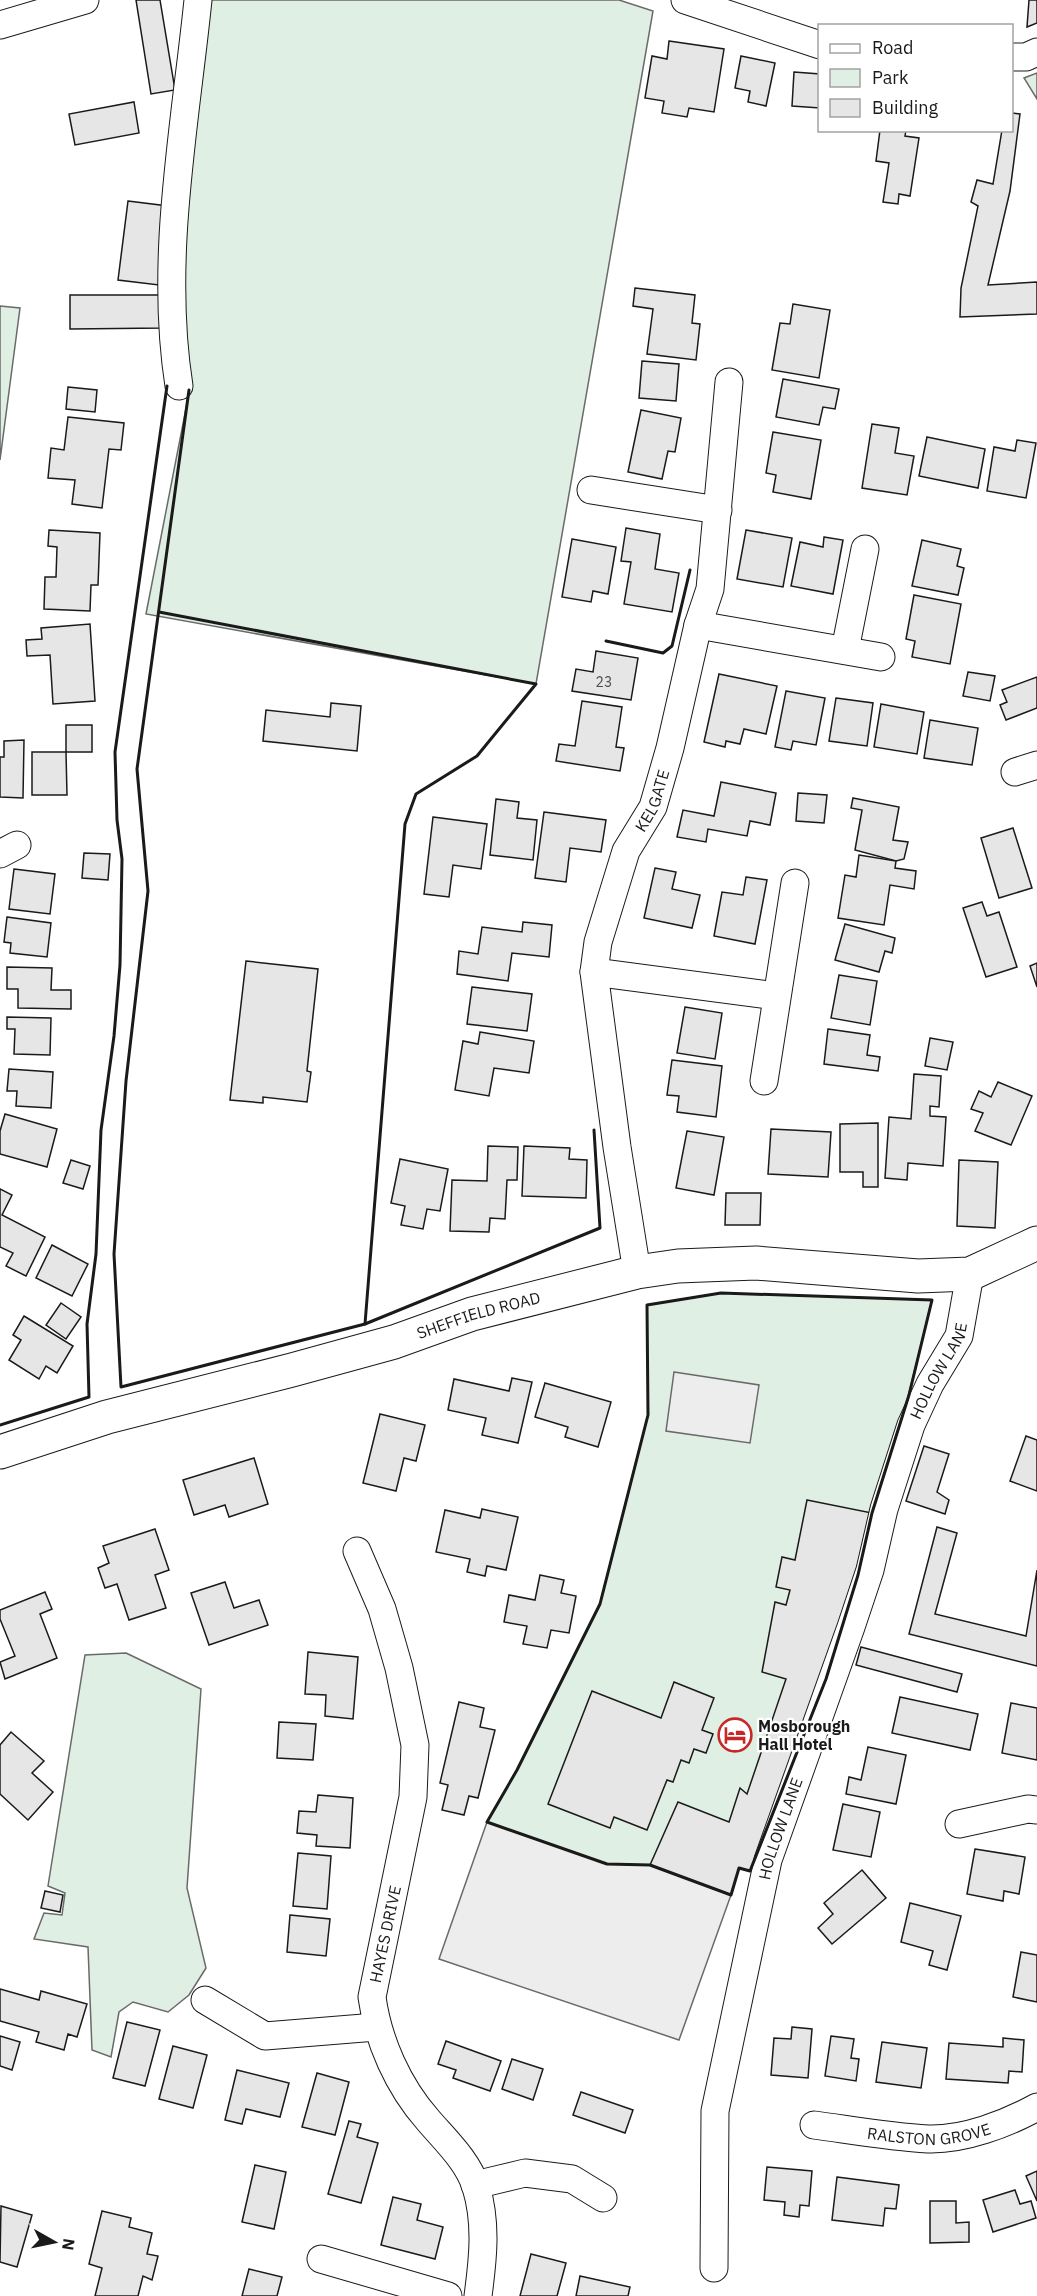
<svg xmlns="http://www.w3.org/2000/svg" width="1037" height="2296" viewBox="0 0 1037 2296" font-family="'IBM Plex Sans',sans-serif">
<rect width="100%" height="100%" fill="#fff"/>
<g fill="#e0efe3" stroke="#6a6a6a" stroke-width="1.5">
<polygon points="208,0 619,0 653,11 536,684 146,614 189,393 184,330 186,211"/>
<polygon points="1037,73 1037,99 1024,78"/>
<polygon points="0,306 20,308 0,460"/>
<polygon points="721,1293 932,1300 905,1409 750,1871 739,1868 731,1895 650,1865 607,1864 487,1822 517,1770 600,1604 648,1415 647,1305"/>
<polygon points="126,1653 201,1689 187,1888 206,1968 189,1995 168,2012 133,2002 119,2012 111,2057 92,2050 88,1947 34,1939 44,1913 62,1915 65,1893 48,1886 85,1655"/>
</g>
<g fill="#ededed" stroke="#6a6a6a" stroke-width="1.5">
<polygon points="674,1372 759,1385 750,1443 666,1431"/>
<polygon points="487,1822 607,1864 650,1865 731,1895 679,2040 439,1959"/>
</g>
<g fill="#e6e6e6" stroke="#1a1a1a" stroke-width="1.5">
<polygon points="136,0 160,0 175,90 151,94"/>
<polygon points="1029,0 1037,0 1037,23 1027,27"/>
<polygon points="669,41 724,49 714,112 689,108 687,117 662,113 664,101 645,98 652,56 667,59"/>
<polygon points="741,56 775,63 766,106 748,102 750,91 735,88"/>
<polygon points="794,72 820,74 820,108 792,106"/>
<polygon points="134,102 139,133 75,145 69,114"/>
<polygon points="1012,113 1020,114 1010,191 988,285 1037,282 1037,314 960,317 961,288 978,206 971,202 977,180 993,184 1002,130 1012,130"/>
<polygon points="880,130 906,130 905,136 919,138 910,196 899,194 898,204 883,202 889,163 876,161"/>
<polygon points="128,201 168,206 159,285 118,280"/>
<polygon points="635,288 695,295 692,323 700,324 696,360 647,354 653,309 633,306"/>
<polygon points="70,295 164,295 164,328 70,329"/>
<polygon points="793,304 830,310 819,378 772,370 780,323 790,324"/>
<polygon points="642,361 679,364 676,401 639,398"/>
<polygon points="783,379 839,389 835,409 823,407 819,425 776,417"/>
<polygon points="68,387 97,390 95,412 66,409"/>
<polygon points="641,410 681,418 675,452 668,451 662,479 628,472"/>
<polygon points="68,417 124,423 121,450 109,449 102,508 72,504 75,480 48,478 51,448 64,450"/>
<polygon points="872,424 899,428 895,453 914,456 907,495 862,488"/>
<polygon points="773,432 821,440 811,499 773,492 776,475 766,473"/>
<polygon points="927,437 985,449 978,488 919,476"/>
<polygon points="1017,440 1036,443 1026,498 987,491 994,447 1015,451"/>
<polygon points="626,528 660,534 655,569 679,573 672,612 624,604 631,562 621,561"/>
<polygon points="49,530 100,533 98,585 91,585 90,611 44,609 45,577 56,577 57,547 48,546"/>
<polygon points="746,530 792,538 783,587 737,579"/>
<polygon points="824,537 843,540 833,594 791,586 800,542 823,547"/>
<polygon points="572,539 616,547 608,594 593,591 591,602 562,597"/>
<polygon points="922,540 961,549 957,566 964,568 958,595 912,586"/>
<polygon points="914,595 961,604 950,664 912,657 915,641 906,639"/>
<polygon points="90,624 95,701 53,704 50,655 27,656 26,640 42,639 41,628"/>
<polygon points="596,651 638,658 631,700 572,691 576,669 593,672"/>
<polygon points="968,672 995,676 990,701 963,696"/>
<polygon points="719,674 777,686 766,734 744,729 740,744 726,741 725,747 704,742"/>
<polygon points="1037,677 1037,708 1006,720 1000,705 1007,702 1002,690"/>
<polygon points="786,691 825,698 816,745 793,741 791,750 775,747"/>
<polygon points="836,698 873,703 867,746 829,741"/>
<polygon points="582,701 622,707 616,747 624,748 620,771 556,761 559,744 575,746"/>
<polygon points="331,703 361,706 357,751 263,741 266,710 330,717"/>
<polygon points="881,704 924,712 917,754 874,747"/>
<polygon points="930,720 978,728 972,765 924,758"/>
<rect x="66" y="725" width="26" height="27"/>
<polygon points="24,740 23,798 0,797 0,757 4,757 4,741"/>
<polygon points="32,752 66,752 67,795 32,795"/>
<polygon points="721,782 776,793 770,825 750,821 747,836 708,829 706,842 677,837 683,810 714,816"/>
<polygon points="798,793 827,795 824,823 796,821"/>
<polygon points="853,798 899,807 893,840 908,842 904,859 896,861 855,850 862,810 851,808"/>
<polygon points="496,799 519,802 517,818 537,820 533,860 490,855"/>
<polygon points="544,812 606,820 601,852 570,848 566,882 535,878"/>
<polygon points="433,817 487,824 481,869 453,865 449,897 424,894"/>
<polygon points="1013,828 1032,888 999,898 981,838"/>
<polygon points="84,853 110,854 108,880 82,878"/>
<polygon points="859,855 896,861 895,868 916,871 914,889 890,885 884,925 838,918 845,875 856,877"/>
<polygon points="655,868 676,872 672,889 700,895 692,928 644,918"/>
<polygon points="14,869 55,874 50,914 9,909"/>
<polygon points="746,877 767,880 755,944 714,936 722,892 743,895"/>
<polygon points="982,902 987,916 999,912 1017,967 986,977 963,908"/>
<polygon points="7,917 51,923 47,957 10,953 11,943 4,942"/>
<polygon points="523,922 552,925 549,957 512,953 508,981 457,974 459,951 478,954 482,927 522,932"/>
<polygon points="845,924 895,938 892,953 885,951 879,972 835,960"/>
<polygon points="246,961 318,969 307,1071 311,1072 307,1102 263,1097 263,1103 230,1100"/>
<polygon points="1037,963 1037,987 1030,966"/>
<polygon points="7,967 52,968 51,990 71,990 71,1009 18,1008 18,989 7,989"/>
<polygon points="839,975 877,981 870,1025 831,1018"/>
<polygon points="472,987 532,994 527,1031 467,1024"/>
<polygon points="685,1007 722,1013 715,1059 677,1053"/>
<polygon points="7,1017 51,1018 50,1055 14,1054 15,1029 7,1029"/>
<polygon points="828,1029 870,1035 867,1055 880,1057 878,1071 824,1064"/>
<polygon points="480,1032 534,1041 529,1073 494,1068 489,1096 455,1090 463,1041 478,1044"/>
<polygon points="930,1038 953,1042 947,1070 925,1066"/>
<polygon points="672,1060 722,1066 716,1117 677,1112 679,1096 667,1095"/>
<polygon points="9,1069 53,1072 51,1108 16,1106 17,1091 7,1091"/>
<polygon points="914,1074 941,1076 939,1107 930,1106 930,1116 946,1117 943,1166 908,1163 907,1180 885,1178 889,1117 911,1119"/>
<polygon points="998,1082 1032,1096 1011,1145 975,1131 983,1113 971,1109 979,1091 991,1097"/>
<polygon points="5,1114 57,1129 47,1167 0,1154 0,1131"/>
<polygon points="878,1123 878,1187 863,1187 863,1172 840,1172 840,1124"/>
<polygon points="771,1129 831,1132 828,1177 768,1174"/>
<polygon points="687,1131 724,1137 714,1195 676,1188"/>
<polygon points="488,1146 518,1147 517,1180 507,1180 505,1219 490,1218 489,1232 450,1231 452,1180 487,1181"/>
<polygon points="524,1146 570,1148 569,1159 587,1160 586,1198 522,1196"/>
<polygon points="400,1159 448,1169 440,1211 427,1209 423,1229 401,1225 405,1206 391,1203"/>
<polygon points="71,1160 90,1166 83,1189 63,1183"/>
<polygon points="959,1160 998,1162 995,1228 957,1226"/>
<polygon points="0,1189 12,1195 2,1215 45,1237 26,1276 6,1266 13,1253 0,1247"/>
<polygon points="726,1193 761,1193 760,1225 725,1225"/>
<polygon points="52,1245 88,1264 72,1296 36,1278"/>
<polygon points="61,1303 81,1317 66,1339 46,1325"/>
<polygon points="24,1316 73,1346 57,1373 46,1366 39,1379 9,1360 21,1340 13,1335"/>
<polygon points="512,1378 532,1382 518,1443 482,1435 486,1418 448,1410 454,1379 509,1391"/>
<polygon points="545,1383 611,1402 598,1447 565,1437 568,1427 535,1417"/>
<polygon points="380,1414 425,1425 416,1461 404,1458 396,1491 363,1483"/>
<polygon points="1026,1436 1037,1440 1037,1491 1010,1481"/>
<polygon points="924,1446 949,1454 937,1492 949,1500 945,1514 906,1501"/>
<polygon points="254,1458 268,1504 229,1517 225,1505 194,1515 183,1480"/>
<polygon points="807,1500 872,1513 826,1679 750,1871 739,1868 731,1895 650,1865 678,1802 729,1822 740,1788 747,1794 786,1679 762,1672 775,1602 786,1605 790,1590 776,1587 782,1557 795,1560"/>
<polygon points="482,1509 518,1517 506,1570 487,1566 485,1576 467,1572 470,1559 436,1552 445,1510 480,1518"/>
<polygon points="937,1527 957,1533 935,1614 1026,1636 1037,1570 1037,1666 909,1634"/>
<polygon points="155,1529 169,1570 155,1575 166,1608 129,1620 117,1584 105,1588 98,1568 109,1563 103,1546"/>
<polygon points="540,1575 564,1580 561,1593 576,1596 569,1633 551,1630 547,1648 523,1644 527,1626 504,1622 509,1595 535,1600"/>
<polygon points="225,1582 234,1608 259,1600 268,1625 209,1645 191,1593"/>
<polygon points="45,1592 52,1609 40,1614 57,1658 5,1679 0,1662 15,1656 0,1619 0,1610"/>
<polygon points="861,1647 962,1674 957,1692 856,1665"/>
<polygon points="308,1652 358,1657 353,1719 325,1716 326,1695 305,1694"/>
<polygon points="674,1682 714,1698 702,1730 713,1734 706,1753 694,1749 689,1763 681,1760 673,1782 667,1780 647,1830 614,1817 610,1828 548,1804 592,1691 661,1718"/>
<polygon points="900,1697 978,1714 970,1750 892,1733"/>
<polygon points="459,1702 484,1708 480,1727 495,1730 478,1798 469,1796 464,1815 442,1810 448,1785 440,1783"/>
<polygon points="1011,1703 1037,1708 1037,1760 1002,1753"/>
<polygon points="279,1722 316,1724 313,1760 277,1758"/>
<polygon points="11,1732 44,1761 32,1773 53,1792 28,1820 0,1794 0,1745"/>
<polygon points="868,1747 906,1755 896,1804 846,1794 849,1777 861,1780"/>
<polygon points="318,1795 353,1798 350,1848 316,1846 317,1835 297,1833 299,1811 316,1812"/>
<polygon points="843,1804 880,1812 871,1857 833,1850"/>
<polygon points="975,1849 1025,1857 1019,1894 1004,1891 1003,1901 967,1894"/>
<polygon points="298,1853 331,1856 327,1909 293,1906"/>
<polygon points="862,1870 886,1898 832,1944 818,1928 833,1914 824,1903"/>
<polygon points="45,1891 63,1895 60,1912 41,1908"/>
<polygon points="910,1903 961,1916 947,1970 929,1965 933,1951 901,1942"/>
<polygon points="290,1915 330,1919 326,1956 287,1952"/>
<polygon points="1021,1952 1037,1955 1037,2002 1013,1997"/>
<polygon points="0,1989 39,2000 41,1991 87,2004 77,2037 68,2034 64,2050 36,2042 39,2032 0,2021"/>
<polygon points="127,2022 160,2030 145,2086 113,2078"/>
<polygon points="792,2027 812,2029 808,2078 771,2075 774,2038 791,2039"/>
<polygon points="0,2036 20,2042 12,2070 0,2066"/>
<polygon points="831,2036 854,2039 851,2058 859,2059 856,2081 825,2076"/>
<polygon points="1003,2038 1024,2040 1022,2072 1009,2071 1008,2083 946,2079 949,2043 1003,2047"/>
<polygon points="446,2041 501,2061 490,2091 453,2078 456,2070 438,2064"/>
<polygon points="882,2042 927,2048 921,2088 876,2082"/>
<polygon points="173,2046 207,2055 193,2108 159,2099"/>
<polygon points="512,2059 543,2069 533,2100 502,2089"/>
<polygon points="237,2070 289,2083 280,2117 246,2109 242,2124 225,2120"/>
<polygon points="317,2073 349,2082 335,2135 302,2127"/>
<polygon points="581,2092 633,2110 625,2133 573,2115"/>
<polygon points="349,2121 361,2124 357,2137 378,2143 361,2203 328,2194"/>
<polygon points="255,2165 286,2172 274,2229 242,2222"/>
<polygon points="767,2167 812,2171 809,2206 800,2205 799,2217 784,2215 785,2202 764,2200"/>
<polygon points="1037,2171 1037,2201 1026,2176"/>
<polygon points="837,2177 899,2185 896,2209 885,2208 883,2226 832,2220"/>
<polygon points="1015,2190 1020,2204 1031,2201 1036,2218 993,2232 983,2200"/>
<polygon points="393,2197 421,2204 417,2220 443,2227 435,2259 381,2245"/>
<polygon points="930,2201 956,2201 956,2223 969,2222 969,2242 930,2243"/>
<polygon points="1,2206 32,2215 17,2267 0,2262"/>
<polygon points="102,2211 131,2218 129,2227 152,2233 147,2254 158,2256 152,2280 143,2276 138,2296 95,2296 102,2268 89,2264"/>
<polygon points="531,2254 566,2263 557,2296 520,2296"/>
<polygon points="249,2269 282,2277 277,2296 242,2296"/>
<polygon points="580,2276 630,2287 628,2296 576,2296"/>
</g>
<g fill="none" stroke-linecap="round" stroke-linejoin="round">
<defs>
<g id="street">
<polyline points="685,0 820,45"/>
<polyline points="0,25 85,0"/>
<polyline points="1012,57 1026,57 1037,52"/>
<path d="M179 386C159 259 185 127 198 0"/>
<polyline points="591,490 718,510"/>
<polyline points="698,625 881,657"/>
<polyline points="845,650 865,549"/>
<polyline points="1015,772 1037,765"/>
<polyline points="0,854 17,845"/>
<polyline points="594,972 776,996"/>
<polyline points="764,1081 795,883"/>
<path id="s1" d="M637 1272 617 1147 594 972 598 942 626 851 653 807 670 748 698 625 710 589 729 382"/>
<path d="M357 1551 382 1609 399 1668 415 1745 413 1797 372 1997C378 2041 398 2086 428 2120 445 2140 468 2161 476 2187 487 2223 483 2259 478 2296"/>
<polyline points="959,1824 1028,1809 1037,1810"/>
<polyline points="205,2000 265,2036 376,2027"/>
<path id="s2" d="M814 2125C851 2130 890 2137 928 2139 964 2140 1006 2124 1037 2107"/>
<polyline points="475,2185 525,2173 572,2179 603,2198"/>
<polyline points="321,2259 448,2296"/>
<path id="s3" d="M714 2268 715 2111 768 1860 851 1627 870 1570 884 1509 911 1425 930 1384 959 1336 970 1274"/>
</g>
<g id="primary">
<path id="s4" d="M0 1452 107 1417 292 1370 394 1342 472 1314 637 1272 678 1266 756 1263 918 1276 970 1274 1037 1243"/>
</g>
</defs>
<use href="#street" stroke="#1a1a1a" stroke-width="29"/>
<use href="#primary" stroke="#1a1a1a" stroke-width="35"/>
<use href="#street" stroke="#fff" stroke-width="27"/>
<use href="#primary" stroke="#fff" stroke-width="33"/>
<g stroke="#1a1a1a" stroke-width="3">
<polyline points="189,390 137,769 148,891 126,1081 114,1254 121,1387 365,1324 600,1228 594,1130"/>
<polyline points="159,612 536,684 477,756 416,794 405,824 365,1324"/>
<polyline points="606,641 663,653 672,646 690,570"/>
<polygon points="721,1293 932,1300 909,1395 872,1513 858,1575 826,1679 750,1871 739,1868 731,1895 650,1865 607,1864 487,1822 517,1770 600,1604 648,1415 647,1305"/>
<polyline points="0,1425 89,1397 87,1324 96,1254 101,1130 114,1036 120,965 122,859 117,820 115,752 167,386"/>
</g>
</g>
<defs>
<symbol id="hotel-ring" viewBox="-11 -11 22 22"><circle r="9.5" fill="#fff" stroke="#c62828" stroke-width="1.5"/><path d="M-6-4.5h1.5V1H6V5H4.5V3h-9V5H-6ZM-4 0a1.8 1.8 0 1 1 3.6 0ZM.5 0V-2.5h3Q6-2.5 6 0Z" fill="#c62828"/></symbol>
</defs>
<g fill-rule="evenodd">
<use href="#hotel-ring" x="716" y="1716" width="38" height="38"/>
</g>
<g text-anchor="middle" stroke-width="4.5" stroke-linejoin="round" paint-order="stroke">
<g font-size="14" fill="#4d4d4d">
<text x="604" y="687">23</text>
</g>
<g font-size="16" fill="#1a1a1a" stroke="#fff">
<text dy="6" stroke="none"><textPath href="#s1" startOffset="486">KELGATE</textPath></text>
<text dy="6" stroke="none"><textPath href="#s4" startOffset="498">SHEFFIELD ROAD</textPath></text>
<text dy="6" stroke="none"><textPath href="#s3" startOffset="933">HOLLOW LANE</textPath></text>
<text dy="6" stroke="none"><textPath href="#s3" startOffset="447">HOLLOW LANE</textPath></text>
<text transform="translate(385 1934) rotate(-78)" y="6">HAYES DRIVE</text>
<text dy="6" stroke="none"><textPath href="#s2" startOffset="116">RALSTON GROVE</textPath></text>
</g>
<g font-size="16" font-weight="bold" fill="#1a1a1a" stroke="#fff" text-anchor="start">
<text x="758" y="1732">Mosborough<tspan x="758" dy="18">Hall Hotel</tspan></text>
</g>
</g>
<rect x="818" y="24" width="195" height="108" fill="#ffffff" stroke="#a3a3a3" stroke-width="1.5"/>
<rect x="830" y="44" width="30" height="9" fill="#ffffff" stroke="#a3a3a3" stroke-width="1.5"/>
<text x="872" y="54" font-size="18" fill="#1a1a1a">Road</text>
<rect x="830" y="69" width="30" height="18" fill="#e0efe3" stroke="#a3a3a3" stroke-width="1.5"/>
<text x="872" y="84" font-size="18" fill="#1a1a1a">Park</text>
<rect x="830" y="99" width="30" height="18" fill="#e6e6e6" stroke="#a3a3a3" stroke-width="1.5"/>
<text x="872" y="114" font-size="18" fill="#1a1a1a">Building</text>
<g transform="translate(54 2242) rotate(99)" stroke="#ffffff" stroke-width="4.5" paint-order="stroke">
<path d="M0-4.5L10 22L0 15L-10 22Z" fill="#1a1a1a"/>
<text y="-9" font-size="16" font-weight="bold" text-anchor="middle" fill="#1a1a1a">N</text>
</g>
</svg>
